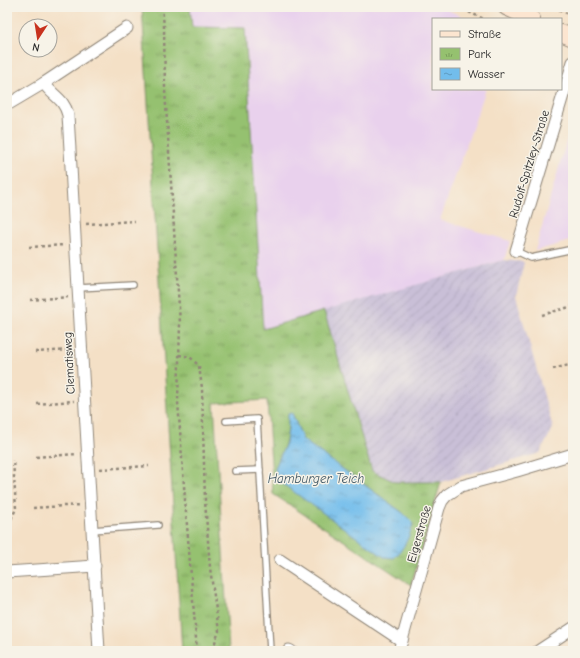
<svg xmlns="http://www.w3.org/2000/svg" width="580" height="658" viewBox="0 0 580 658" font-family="'Comic Neue',sans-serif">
<defs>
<pattern id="industrial-furrows" width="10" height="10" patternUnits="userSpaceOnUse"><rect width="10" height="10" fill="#c9bfd7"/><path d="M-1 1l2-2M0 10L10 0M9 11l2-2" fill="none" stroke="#ada4b9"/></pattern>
<pattern id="park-tufts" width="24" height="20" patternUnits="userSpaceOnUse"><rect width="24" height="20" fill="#95c16f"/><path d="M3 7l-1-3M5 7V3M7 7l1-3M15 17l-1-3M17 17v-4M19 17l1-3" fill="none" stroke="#7a9d5b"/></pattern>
<pattern id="water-ripples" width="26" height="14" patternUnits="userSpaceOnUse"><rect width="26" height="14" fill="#72bdec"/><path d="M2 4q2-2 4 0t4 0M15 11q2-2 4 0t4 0" fill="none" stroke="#5e9abf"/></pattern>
</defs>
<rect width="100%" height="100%" fill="#f7f3e8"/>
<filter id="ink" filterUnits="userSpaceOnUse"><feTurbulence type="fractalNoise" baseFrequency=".025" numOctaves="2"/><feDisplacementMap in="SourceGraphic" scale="8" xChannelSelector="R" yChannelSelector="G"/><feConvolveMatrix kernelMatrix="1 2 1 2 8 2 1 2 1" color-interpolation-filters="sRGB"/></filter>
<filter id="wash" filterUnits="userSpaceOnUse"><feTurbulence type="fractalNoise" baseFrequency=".012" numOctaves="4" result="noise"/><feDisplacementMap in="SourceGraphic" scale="16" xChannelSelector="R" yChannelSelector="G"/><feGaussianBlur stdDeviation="0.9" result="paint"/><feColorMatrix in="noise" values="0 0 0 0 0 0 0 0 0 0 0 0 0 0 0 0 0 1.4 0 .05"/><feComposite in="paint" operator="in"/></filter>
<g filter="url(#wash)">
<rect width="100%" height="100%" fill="#f4e0c6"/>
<g fill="#e9d1ed">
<polygon points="190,7 441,7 468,19 433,19 433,89 486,89 440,220 510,241 504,260 263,329 245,28 192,27"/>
<polygon points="573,118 573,240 535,251"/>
</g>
<polygon fill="url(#industrial-furrows)" points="504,260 524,262 516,296 553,428 540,453 441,482 395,482 372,471 324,311"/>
<path fill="url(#park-tufts)" stroke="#60764d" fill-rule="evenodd" d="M142 7H190L192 27 245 28 263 329 324 311 372 471 395 482H441L411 585 273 494 267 400 214 403 229 651H182ZM288 414 294 417 297 426 303 440 403 513 275 468C285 446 289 439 288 414Z"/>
<path fill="url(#water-ripples)" stroke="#4e748c" d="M292 413 303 440 403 513 413 523C410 536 404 549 394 558L384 557 276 479 275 468 286 443 288 430V414Z"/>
</g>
<g filter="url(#ink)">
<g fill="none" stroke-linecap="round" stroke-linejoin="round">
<defs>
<g id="lane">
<polyline points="516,251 531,258 573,249"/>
<polyline points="78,288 133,285"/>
<polyline points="226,421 257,419 270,651"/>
<polyline points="235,471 260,470"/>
<polyline points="92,530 158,525"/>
</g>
<g id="street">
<path d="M44 83C52 96 64 98 68 115L99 651"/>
<polyline points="7,105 44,83 127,28"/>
<polyline points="516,251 573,62"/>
<polyline points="280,560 402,641"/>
<polyline points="7,572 95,566"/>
<polyline points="289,650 291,651"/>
<polyline points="399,651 439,508 442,501 447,495 461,486 517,471 573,454"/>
<polyline points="538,651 573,628"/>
</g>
<g id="secondary">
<polyline points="506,7 532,19"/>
<polyline points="561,33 573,38"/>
</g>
</defs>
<use href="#lane" stroke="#908678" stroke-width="8"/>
<use href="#street" stroke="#908678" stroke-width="13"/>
<use href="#secondary" stroke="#908678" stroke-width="18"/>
<g stroke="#908678" stroke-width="2.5" stroke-dasharray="3 3" stroke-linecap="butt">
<polyline points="162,7 164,26 165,90 180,323 178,402 185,500 197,651"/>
<polyline points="458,7 484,19"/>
<polyline points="554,7 573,16"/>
<polyline points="86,224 135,221"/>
<polyline points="29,247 65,245"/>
<polyline points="30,300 68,297"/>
<polyline points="542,315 573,306"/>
<polyline points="35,352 71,350"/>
<polyline points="179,355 190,357 199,366 202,388 205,501 210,568 219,631 212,651"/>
<polyline points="553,369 573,364"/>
<polyline points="37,404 74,401"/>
<polyline points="36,457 77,454"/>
<polyline points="100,469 149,466"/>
<polyline points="33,508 80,505"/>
<polyline points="7,519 10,521 16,509 13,460"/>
</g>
<use href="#lane" stroke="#fff" stroke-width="5.5"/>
<use href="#street" stroke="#fff" stroke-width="11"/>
<use href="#secondary" stroke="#fce5d0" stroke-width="16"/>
</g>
</g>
<g text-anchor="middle" stroke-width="3" stroke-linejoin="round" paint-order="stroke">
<g font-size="12" fill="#2b2b2b" stroke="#f7f3e8">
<text transform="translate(529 164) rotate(-73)" y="4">Rudolf-Spitzley-Straße</text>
<text transform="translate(69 363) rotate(-93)" y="4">Clematisweg</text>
<text transform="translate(419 534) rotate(-74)" y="4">Eigerstraße</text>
</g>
<g font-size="13" font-style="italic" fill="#405765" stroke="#f7f3e8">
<text x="316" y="483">Hamburger Teich</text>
</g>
</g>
<rect width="580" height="658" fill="none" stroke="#f7f3e8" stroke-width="24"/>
<rect x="432" y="18" width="130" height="72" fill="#f7f3e8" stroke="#a5a39c"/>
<rect x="440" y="31" width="20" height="6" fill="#fce5d0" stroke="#a5a39c"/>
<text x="468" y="38" font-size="12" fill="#2b2b2b">Straße</text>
<rect x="440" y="48" width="20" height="12" fill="url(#park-tufts)" stroke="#a5a39c"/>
<text x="468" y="58" font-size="12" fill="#2b2b2b">Park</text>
<rect x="440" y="68" width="20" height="12" fill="url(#water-ripples)" stroke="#a5a39c"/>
<text x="468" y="78" font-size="12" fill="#2b2b2b">Wasser</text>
<g transform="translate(38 38) rotate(192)"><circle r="19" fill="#f7f3e8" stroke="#a5a39c"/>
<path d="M0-3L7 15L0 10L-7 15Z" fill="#c8321e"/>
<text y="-6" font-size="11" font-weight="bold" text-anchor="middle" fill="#2b2b2b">N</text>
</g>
</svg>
